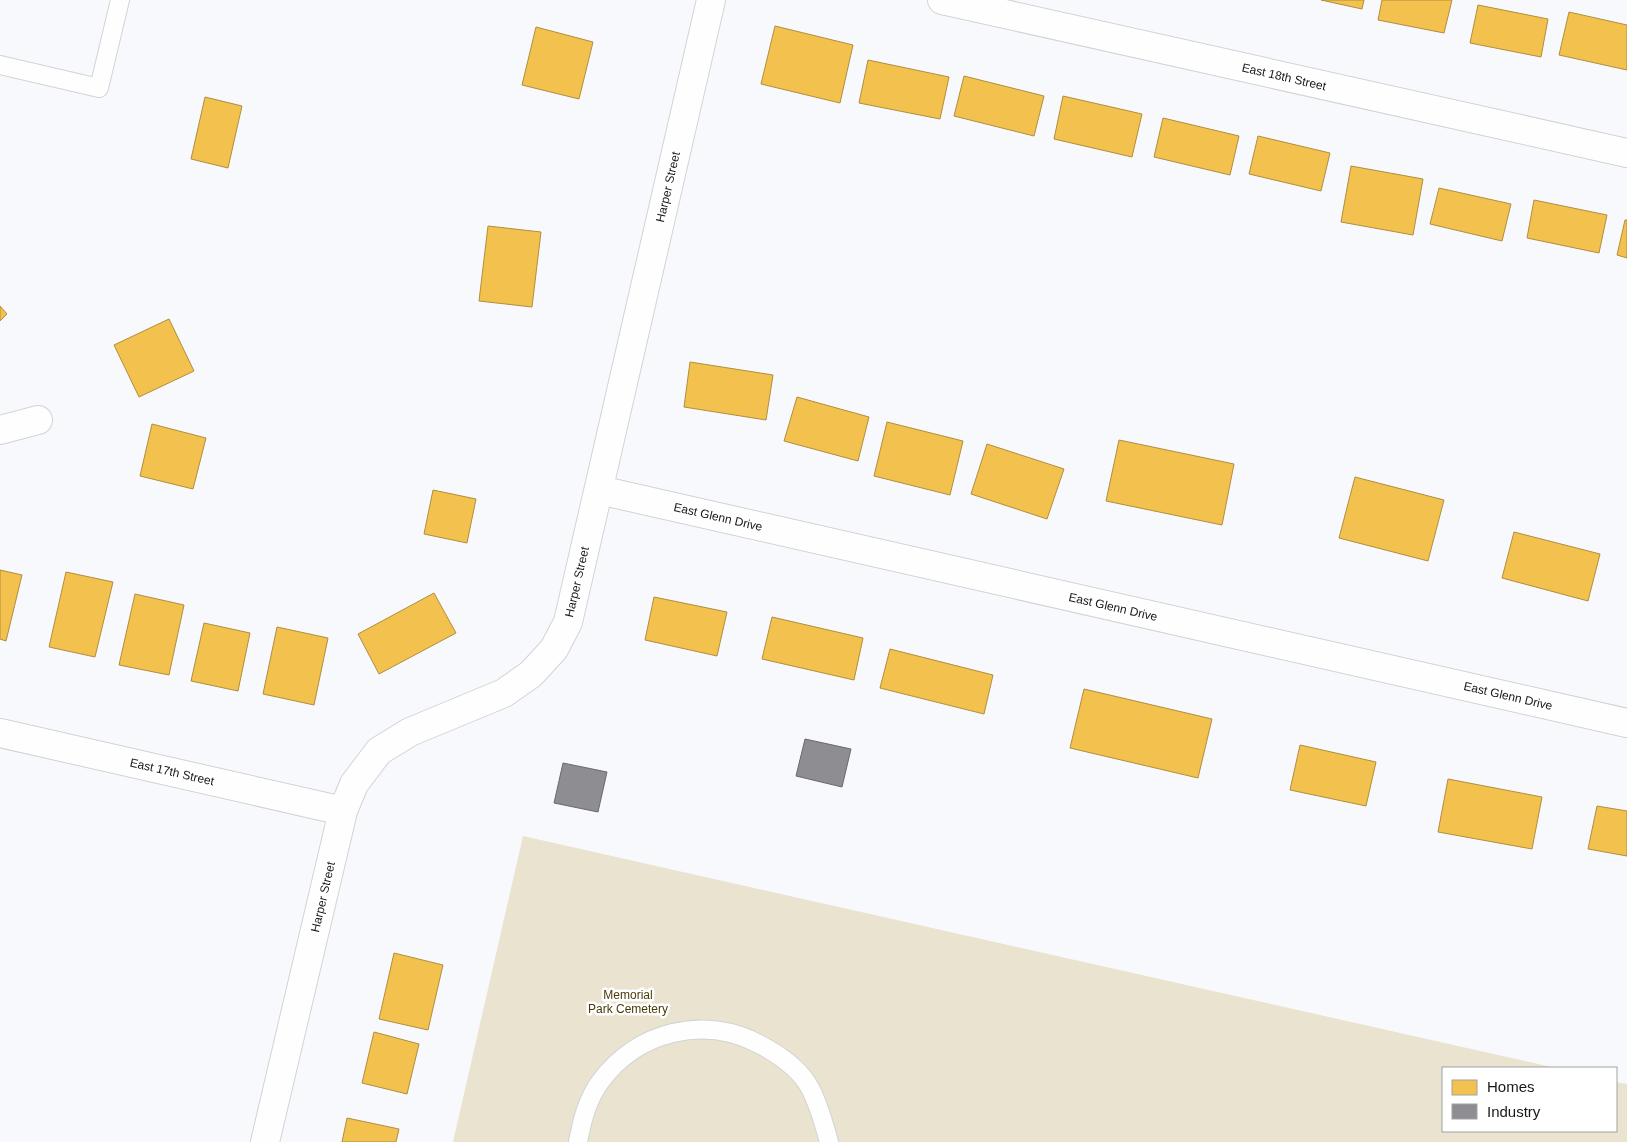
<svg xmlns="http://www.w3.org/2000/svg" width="1627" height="1142" viewBox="0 0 1627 1142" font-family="Helvetica,sans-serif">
<rect width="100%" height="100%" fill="#f8f9fc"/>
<polygon fill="#e9e3cf" points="523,836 1556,1068 1443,1068 1443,1131 1616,1131 1616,1082 1627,1084 1627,1142 453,1142"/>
<g fill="#f2c14e" stroke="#b08e3e">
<polygon points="1321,0 1364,0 1362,9"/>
<polygon points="1382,0 1452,0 1444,33 1378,20"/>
<polygon points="1478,5 1548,19 1541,57 1470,43"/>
<polygon points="1569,12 1627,25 1627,70 1559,55"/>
<polygon points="775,26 853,45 840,103 761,84"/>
<polygon points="536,27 593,42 579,99 522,85"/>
<polygon points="868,60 949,77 940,119 859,103"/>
<polygon points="964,76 1044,96 1034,136 954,116"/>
<polygon points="1063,96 1142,114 1132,157 1054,139"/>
<polygon points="205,97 242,106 228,168 191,159"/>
<polygon points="1163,118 1239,136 1230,175 1154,157"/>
<polygon points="1258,136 1330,153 1321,191 1249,174"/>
<polygon points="1351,166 1423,179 1413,235 1341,222"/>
<polygon points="1439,188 1511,204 1502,241 1430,224"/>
<polygon points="1534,200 1607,215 1599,253 1527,238"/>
<polygon points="1625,220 1627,220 1627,258 1617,255"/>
<polygon points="488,226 541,232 532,307 479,301"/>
<polygon points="0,306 7,314 0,321"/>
<polygon points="169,319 194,371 139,397 114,345"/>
<polygon points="690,362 773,375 766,420 684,407"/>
<polygon points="797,397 869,417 858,461 784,441"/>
<polygon points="887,422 963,441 950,495 874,476"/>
<polygon points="152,424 206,438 193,489 140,476"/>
<polygon points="1119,440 1234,464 1222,525 1106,501"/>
<polygon points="987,444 1064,469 1047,519 971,494"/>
<polygon points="1355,477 1444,500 1428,561 1339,538"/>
<polygon points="433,490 476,499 467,543 424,534"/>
<polygon points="1514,532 1600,554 1588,601 1502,578"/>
<polygon points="0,570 22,575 6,641 0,639"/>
<polygon points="66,572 113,582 95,657 49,647"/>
<polygon points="434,593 456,633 379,674 358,634"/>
<polygon points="135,594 184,605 169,675 119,665"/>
<polygon points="654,597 727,612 717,656 645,640"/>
<polygon points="772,617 863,638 854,680 762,659"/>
<polygon points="204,623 250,633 238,691 191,681"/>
<polygon points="277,627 328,638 314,705 263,694"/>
<polygon points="890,649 993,675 984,714 880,688"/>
<polygon points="1084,689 1212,719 1198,778 1070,748"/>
<polygon points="1300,745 1376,762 1366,806 1290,790"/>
<polygon points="1448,779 1542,797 1532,849 1438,832"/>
<polygon points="1597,806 1627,811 1627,856 1588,849"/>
<polygon points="394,953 443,965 428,1030 379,1019"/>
<polygon points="374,1032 419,1044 407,1094 362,1083"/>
<polygon points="347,1118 399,1129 396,1142 342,1142"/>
</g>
<g fill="#8d8d92" stroke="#696a6e">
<polygon points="805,739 851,749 842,787 796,776"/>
<polygon points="563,763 607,772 598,812 554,803"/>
</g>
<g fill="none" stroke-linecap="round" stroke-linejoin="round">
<defs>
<g id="lane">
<polyline points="0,65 99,88 120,0"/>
<path d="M578 1142C582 1121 587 1100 600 1082 637 1031 704 1015 759 1044 778 1054 800 1069 810 1088 819 1105 824 1124 829 1142"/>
</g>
<g id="street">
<polyline points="942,0 1627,153"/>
<polyline points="0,430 38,420"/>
<polyline points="599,490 1627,723"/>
<polyline points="0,733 343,811"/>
</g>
<polyline id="secondary" points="265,1142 343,811 354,784 379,751 410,732 504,693 531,674 554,649 568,622 711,0"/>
</defs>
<use href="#lane" stroke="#d2d3d5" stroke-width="20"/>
<use href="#street" stroke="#d2d3d5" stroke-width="30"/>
<use href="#secondary" stroke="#d2d3d5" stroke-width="30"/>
<use href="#lane" stroke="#fefeff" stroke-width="18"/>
<use href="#street" stroke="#fefeff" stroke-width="28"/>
<use href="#secondary" stroke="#fefeff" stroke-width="28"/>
</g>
<g text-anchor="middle" stroke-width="5" stroke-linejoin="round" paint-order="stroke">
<g font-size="12" fill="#16171a" stroke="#fff">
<text transform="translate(1284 77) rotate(13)" y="4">East 18th Street</text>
<text transform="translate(668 187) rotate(-77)" y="4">Harper Street</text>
<text transform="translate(718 517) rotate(13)" y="4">East Glenn Drive</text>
<text transform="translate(577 582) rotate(-77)" y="4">Harper Street</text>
<text transform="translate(1113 607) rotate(13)" y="4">East Glenn Drive</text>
<text transform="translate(1508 696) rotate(13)" y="4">East Glenn Drive</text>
<text transform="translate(172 772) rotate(13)" y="4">East 17th Street</text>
<text transform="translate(323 897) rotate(-77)" y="4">Harper Street</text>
</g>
<g font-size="12" fill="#493b06" stroke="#fff">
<text x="628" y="999">Memorial<tspan x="628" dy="14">Park Cemetery</tspan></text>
</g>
</g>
<rect x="1442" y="1067" width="175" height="65" fill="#ffffff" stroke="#a2a2a3"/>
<rect x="1452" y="1080" width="25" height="15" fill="#f2c14e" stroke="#a2a2a3"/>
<text x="1487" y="1092" font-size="15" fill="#16171a">Homes</text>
<rect x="1452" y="1104" width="25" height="15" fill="#8d8d92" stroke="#a2a2a3"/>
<text x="1487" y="1117" font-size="15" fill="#16171a">Industry</text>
</svg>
